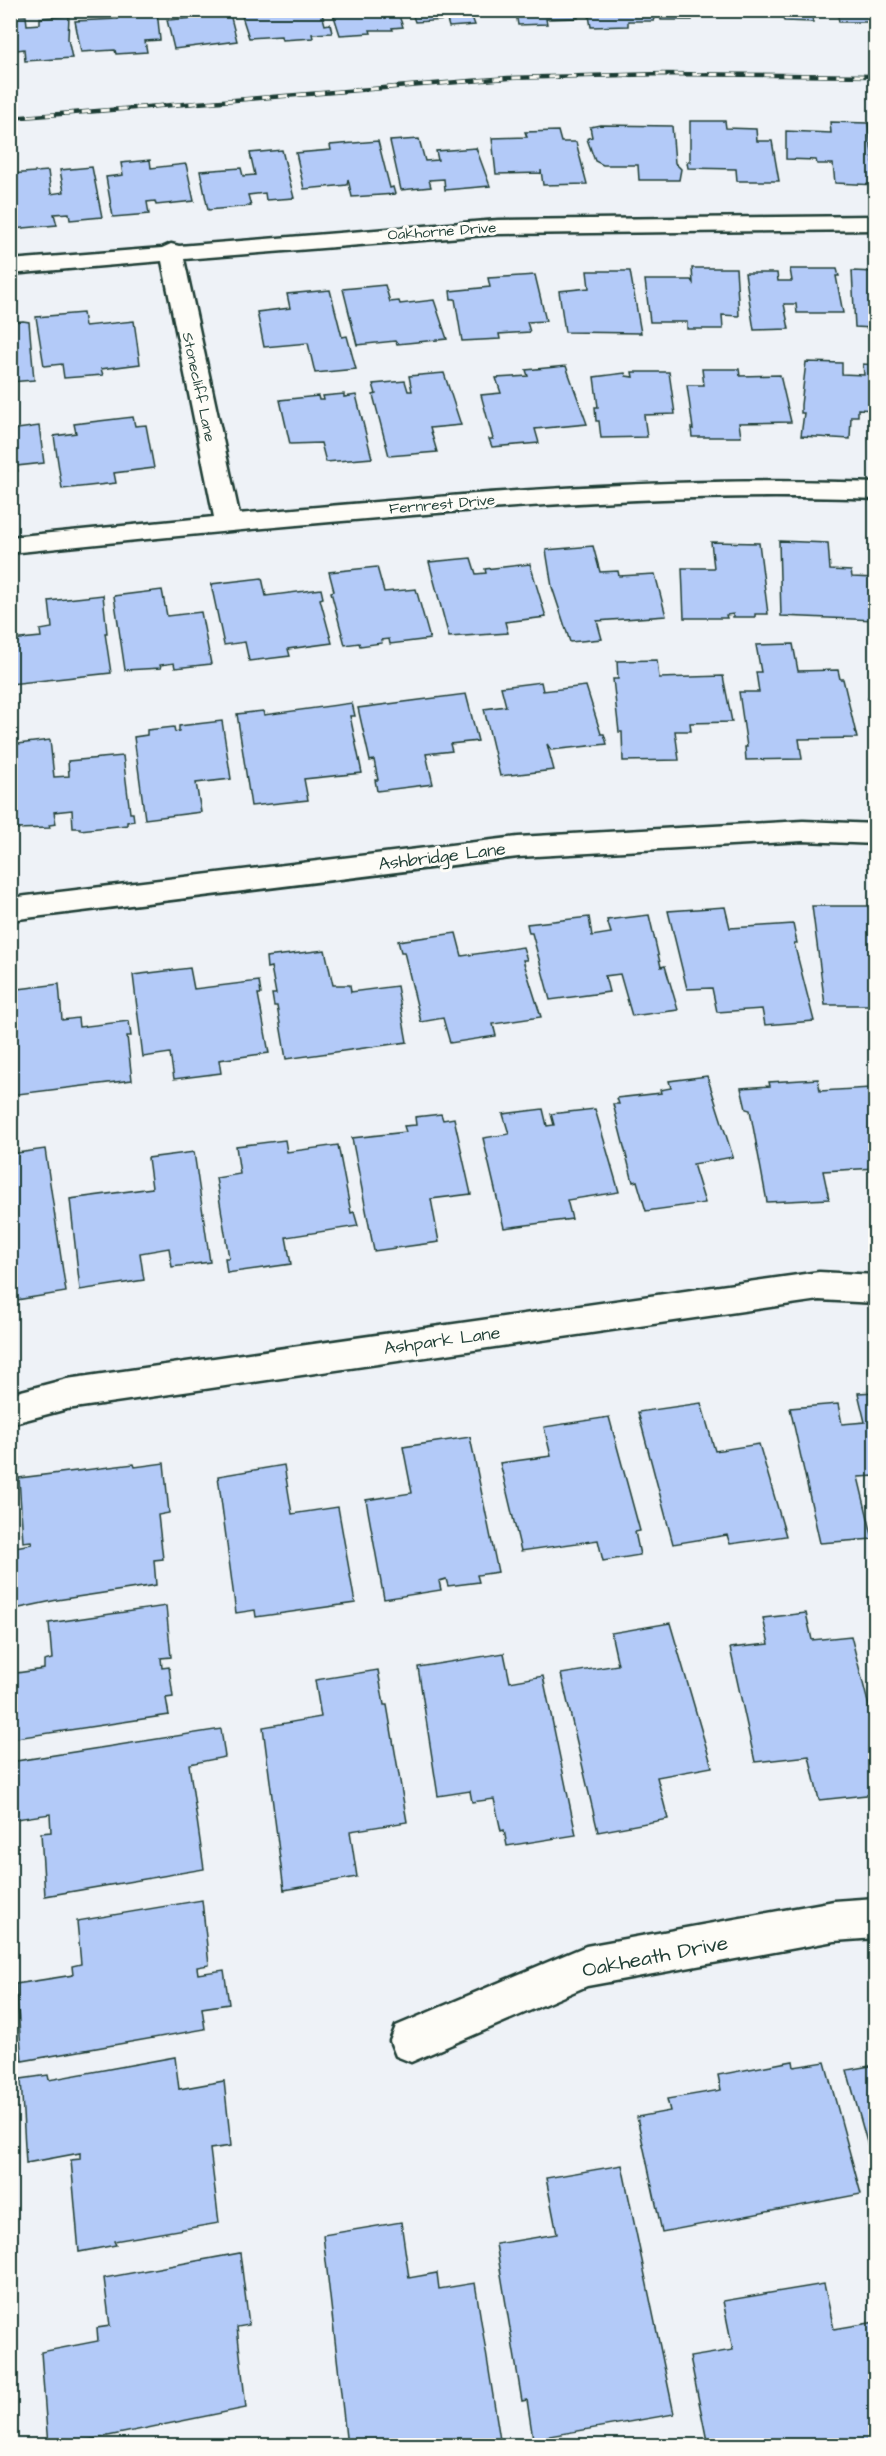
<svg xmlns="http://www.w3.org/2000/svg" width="886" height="2456" viewBox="0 0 886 2456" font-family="'Architects Daughter',sans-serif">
<rect width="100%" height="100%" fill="#eef2f7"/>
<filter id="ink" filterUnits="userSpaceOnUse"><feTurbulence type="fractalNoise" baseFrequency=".0167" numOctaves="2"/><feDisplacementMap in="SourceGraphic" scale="12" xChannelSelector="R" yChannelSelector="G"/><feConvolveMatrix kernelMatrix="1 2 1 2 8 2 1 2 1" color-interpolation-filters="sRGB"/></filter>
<g filter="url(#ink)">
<g fill="#b3caf8" stroke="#1f3d34" stroke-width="1.5">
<polygon points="117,10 157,10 160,40 145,41 147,52 116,54 115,50 81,52 75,21 118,19"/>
<polygon points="191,10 229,10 237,41 174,49 167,20 193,18"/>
<polygon points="240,10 321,10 325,25 330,24 332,33 312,34 313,38 282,40 281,36 249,38"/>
<polygon points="332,10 397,10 403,27 392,28 393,30 370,30 371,33 340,35"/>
<polygon points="411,10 487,10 488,16 472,17 475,25 449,27 447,20 415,22"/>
<polygon points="498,10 577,10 578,18 546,19 547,24 518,25 516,13 498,14"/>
<polygon points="588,10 652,10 654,21 628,21 628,26 591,27"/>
<polygon points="660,10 691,10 692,20 661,20"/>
<polygon points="750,10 827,10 827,11 811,11 813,22 784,21 783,17 751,17"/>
<polygon points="837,10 876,10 876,22 868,20 869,22 839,22"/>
<polygon points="26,16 27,25 40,24 40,18 69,16 68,39 72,58 25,61 24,49 10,51 10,17"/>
<polygon points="690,121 725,121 726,128 756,129 757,141 772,141 779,181 737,181 736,169 688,168 687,162 690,162"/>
<polygon points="830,122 868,123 876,185 835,183 833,164 817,164 816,160 786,159 786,131 831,133"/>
<polygon points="600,125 672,126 675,163 681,169 679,180 639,180 638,165 603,165 595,161 587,139 592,137 590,127"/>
<polygon points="558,131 561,142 576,142 587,184 543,185 541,170 541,173 496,174 492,138 527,137 525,132"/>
<polygon points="419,139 425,161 438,160 436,151 476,148 490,186 445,190 444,179 429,180 431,187 401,190 390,141"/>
<polygon points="378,141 390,188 393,187 395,194 352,197 348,179 347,185 304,189 296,153 331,150 330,145"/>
<polygon points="282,150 294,198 266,200 265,193 248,195 251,206 208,210 200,171 241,168 243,176 255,175 250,153"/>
<polygon points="150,160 151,168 186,164 194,201 156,205 155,201 147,202 149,214 113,217 106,177 123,175 121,163"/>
<polygon points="92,167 102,217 70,220 69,213 54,214 57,225 12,229 10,174 48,171 51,194 64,192 60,170"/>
<polygon points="692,268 736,268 739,316 722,315 723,329 687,329 687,322 650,322 645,280 691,280 693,283"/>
<polygon points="790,269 837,269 839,276 836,276 843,313 797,313 796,304 784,304 789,329 754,330 745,273 777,273 778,281 792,281"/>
<polygon points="587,271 630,271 641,333 565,332 559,291 589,288"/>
<polygon points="852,271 876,272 876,349 873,328 855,327"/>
<polygon points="535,275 546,321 527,322 530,332 499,334 500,339 462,341 455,299 451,299 450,291 490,287 488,278"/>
<polygon points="385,285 390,302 399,301 400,304 434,300 447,339 397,344 395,341 357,345 343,289"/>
<polygon points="330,290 342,337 347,336 356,369 315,373 308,343 264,347 257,312 290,308 287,294"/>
<polygon points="83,313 85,326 134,321 140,364 101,369 103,375 64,378 62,364 44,366 36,317"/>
<polygon points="23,321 29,322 34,380 10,382 10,322"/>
<polygon points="806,362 842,363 842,374 864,375 863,364 876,365 876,410 858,409 858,416 851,416 850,439 801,436 804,413 801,413 801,405"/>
<polygon points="566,366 587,424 535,429 539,443 492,447 489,439 493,439 481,395 501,393 496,378 528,376 526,370"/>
<polygon points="702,369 739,369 740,376 780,375 791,422 739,423 741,437 692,437 691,428 693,429 687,385 704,385"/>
<polygon points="632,372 669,372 675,414 644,415 647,437 601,438 599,421 596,421 595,407 598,407 594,377 625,373 626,376 633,377"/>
<polygon points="444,373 461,425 430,428 437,452 389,456 373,395 376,394 373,384 405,381 408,391 412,391 409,376"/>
<polygon points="344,394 344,397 356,395 372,458 326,462 321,443 290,444 280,400 318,396 319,400 324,400 323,396"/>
<polygon points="133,417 135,426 146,425 154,468 114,473 116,483 62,489 54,436 76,433 74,424"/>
<polygon points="39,426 44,463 17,466 18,471 10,472 10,430"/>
<polygon points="779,541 828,543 830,570 851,571 852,577 876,578 876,620 781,616"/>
<polygon points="711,542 759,543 768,614 755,614 755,617 733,617 733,614 726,615 727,618 684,618 682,568 714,568"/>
<polygon points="593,546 600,572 618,571 619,576 655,574 666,616 597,621 602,639 570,642 552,587 546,550"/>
<polygon points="471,558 476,574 486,573 485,569 530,564 546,617 505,622 508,633 449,637 429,562"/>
<polygon points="377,567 384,592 416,589 430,639 390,644 389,639 381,640 382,643 360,646 359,643 345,645 331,592 334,591 329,572"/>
<polygon points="262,578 266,596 321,589 323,598 320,599 332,643 288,649 290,656 249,661 245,642 224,645 211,584"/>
<polygon points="162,590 167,616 201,612 211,664 175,668 174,663 160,665 161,668 125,670 114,596"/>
<polygon points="103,595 107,633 105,633 111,673 10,684 10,640 41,637 40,630 52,628 49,601"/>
<polygon points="793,644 798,671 838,670 840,679 843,679 857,738 799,739 802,759 746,760 745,747 747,747 739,692 759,692 756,672 761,672 756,645"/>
<polygon points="657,660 659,678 723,676 732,722 690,723 691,731 675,731 679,760 623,761 622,732 619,732 613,679 618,679 617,661"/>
<polygon points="541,682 543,691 586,686 601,734 604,734 607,744 551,750 547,744 554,770 500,776 484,709 506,706 501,687"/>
<polygon points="870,686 876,686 876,760 868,698 871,698"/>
<polygon points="466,694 478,741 450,744 452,751 426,754 433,784 377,791 375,780 378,780 374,760 370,761 358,708"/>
<polygon points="352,703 355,716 350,716 362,773 304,779 308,800 251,806 237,714 263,711 264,715"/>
<polygon points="222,721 231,779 196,783 201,812 145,819 134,737 147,735 147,730 174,727 175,732 179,731 179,726"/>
<polygon points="50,740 54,777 69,776 68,761 123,756 130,813 133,813 134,821 127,822 127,825 80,830 80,828 73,828 72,810 54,812 56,824 49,825 50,828 15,829 10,745"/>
<polygon points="812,906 869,906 876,941 876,1005 825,1005"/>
<polygon points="725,907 730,928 793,924 797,943 794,943 814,1021 765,1025 762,1009 717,1012 712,988 687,989 668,911"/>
<polygon points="649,915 661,967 665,966 678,1010 632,1016 620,974 605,976 609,992 550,1000 532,933 529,933 527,924 589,917 592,936 611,933 607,920"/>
<polygon points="456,933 462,956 523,947 527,960 523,960 541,1017 493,1024 496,1036 450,1043 443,1018 421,1022 404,952 401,952 398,941"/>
<polygon points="325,950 333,985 350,985 351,992 397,986 407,1042 286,1059 277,1006 274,1006 272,994 276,994 271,967 267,968 266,957"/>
<polygon points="190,968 194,989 259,981 261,994 258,994 269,1053 219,1060 221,1073 174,1079 170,1053 143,1057 133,975"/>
<polygon points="59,984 62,1020 78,1018 79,1027 129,1021 131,1036 127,1036 132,1080 10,1095 10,990"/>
<polygon points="707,1076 733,1157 693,1164 705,1203 646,1211 637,1181 633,1182 613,1104 619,1104 617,1098 661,1093 660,1090 671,1088 669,1081"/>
<polygon points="818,1079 820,1091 871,1088 876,1108 876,1168 823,1171 829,1199 767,1202 750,1110 746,1109 741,1088 770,1086 769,1082"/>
<polygon points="543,1109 547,1126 554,1125 551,1114 595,1109 619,1192 567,1200 572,1219 504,1228 483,1138 509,1134 503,1114"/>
<polygon points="441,1114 443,1120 454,1118 471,1194 431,1199 439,1242 374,1251 352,1138 406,1132 404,1126 416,1125 415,1117"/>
<polygon points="285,1140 287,1152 338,1145 351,1213 354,1212 358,1226 286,1237 291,1264 227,1273 225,1258 229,1258 216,1178 240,1174 236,1146"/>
<polygon points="45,1149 66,1292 10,1301 10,1154"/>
<polygon points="194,1152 210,1262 172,1267 169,1248 140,1253 144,1280 80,1290 70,1199 152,1188 148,1158"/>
<polygon points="876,1392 876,1476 858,1477 873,1539 820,1543 790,1408 838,1404 842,1424 865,1422 858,1393"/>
<polygon points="701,1403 715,1451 759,1444 786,1536 730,1544 727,1535 673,1544 638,1412"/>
<polygon points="609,1417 640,1531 635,1532 640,1555 603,1561 598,1540 521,1551 500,1463 551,1456 544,1427"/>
<polygon points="470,1437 498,1572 477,1575 479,1582 448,1586 446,1579 439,1581 441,1590 384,1599 366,1500 412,1493 403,1447"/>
<polygon points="164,1463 169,1513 158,1515 163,1559 154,1560 156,1585 57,1600 10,1610 10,1548 32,1544 31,1541 23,1542 19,1478 134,1464 135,1467"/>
<polygon points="284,1465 292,1514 338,1507 355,1603 256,1617 255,1610 236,1613 218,1476"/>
<polygon points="166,1606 171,1657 161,1658 162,1668 169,1667 173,1697 166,1698 169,1715 10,1739 10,1674 44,1669 44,1661 52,1659 49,1623"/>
<polygon points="806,1613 812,1640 851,1636 876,1734 876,1794 819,1800 809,1756 755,1762 730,1648 769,1644 763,1618"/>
<polygon points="670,1623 712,1767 657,1777 668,1819 598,1832 561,1674 618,1665 611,1633"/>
<polygon points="504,1653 510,1682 543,1676 576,1835 507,1846 504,1830 501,1831 494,1799 472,1802 470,1791 438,1796 418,1667"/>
<polygon points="378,1670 384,1705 387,1705 407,1822 350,1831 357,1877 284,1890 263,1727 321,1717 315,1680"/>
<polygon points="221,1729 225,1757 189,1764 204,1869 45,1896 41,1833 51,1832 50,1814 10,1820 10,1762"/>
<polygon points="202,1900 209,1965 197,1967 198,1974 224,1970 229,2004 202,2008 205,2029 22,2061 16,1984 73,1975 72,1966 81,1964 77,1921"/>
<polygon points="175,2057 179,2089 224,2081 231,2146 210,2149 219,2223 114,2241 116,2245 79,2252 71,2160 80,2159 80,2153 26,2163 21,2079 48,2075 49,2080"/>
<polygon points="793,2061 794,2067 825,2062 861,2194 662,2232 637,2117 670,2111 667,2099 721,2090 718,2075"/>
<polygon points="876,2065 876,2175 847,2070"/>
<polygon points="622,2165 674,2414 533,2439 527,2400 522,2401 496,2244 557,2234 546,2178"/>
<polygon points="401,2222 409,2278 437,2273 439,2289 475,2283 501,2446 347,2446 323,2235"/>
<polygon points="240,2253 249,2325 237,2327 246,2408 59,2446 48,2446 41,2352 98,2341 97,2328 110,2326 104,2278"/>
<polygon points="824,2284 834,2329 876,2322 876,2446 708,2446 690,2357 733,2350 723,2301"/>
<polygon points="215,2440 215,2446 185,2446"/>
</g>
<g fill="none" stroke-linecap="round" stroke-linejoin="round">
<defs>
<g id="street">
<path d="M876 216V230L498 234 184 259 239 514C451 495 663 475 876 483V499C721 493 567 502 413 515 279 526 144 539 10 553V537L214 517 162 261 10 274V260L162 248 171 244 179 246 498 220Z"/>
<polygon points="803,821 876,824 876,844 803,841 518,857 10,920 10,898 518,837"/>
<polygon points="819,1272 876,1275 876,1303 819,1300 67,1409 10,1424 10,1394 67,1379"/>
<polygon points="876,1898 876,1938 834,1941 587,1986 411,2062 396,2056 390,2041 396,2026 586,1946 834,1901"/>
</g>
</defs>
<use href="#street" stroke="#1f3d34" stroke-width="5"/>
<use href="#street" fill="#fdfcf7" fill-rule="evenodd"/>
<defs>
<polyline id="rail" points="10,118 508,78 663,74 876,76"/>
</defs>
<use href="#rail" stroke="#1f3d34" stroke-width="4.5"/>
<use href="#rail" stroke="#fdfcf7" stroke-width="3" stroke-dasharray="9" stroke-linecap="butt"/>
</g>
</g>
<g text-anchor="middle" stroke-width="6" stroke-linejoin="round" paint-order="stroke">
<g font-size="15" fill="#1f3d34" stroke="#fdfcf7">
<text transform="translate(442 231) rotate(-4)" y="5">Oakhorne Drive</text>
<text transform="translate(199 387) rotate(78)" y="5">Stonecliff Lane</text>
<text transform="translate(442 504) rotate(-5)" y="5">Fernrest Drive</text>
</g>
<g font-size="18" fill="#1f3d34" stroke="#fdfcf7">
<text transform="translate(442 856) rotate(-7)" y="6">Ashbridge Lane</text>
<text transform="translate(442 1340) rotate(-8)" y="6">Ashpark Lane</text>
</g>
<g font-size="21" fill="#1f3d34" stroke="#fdfcf7">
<text transform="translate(655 1956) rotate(-11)" y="7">Oakheath Drive</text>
</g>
</g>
<rect width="886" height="2456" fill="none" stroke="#fdfcf7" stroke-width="36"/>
<rect x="18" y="18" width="850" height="2420" fill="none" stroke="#1f3d34" stroke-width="2" filter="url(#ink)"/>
</svg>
